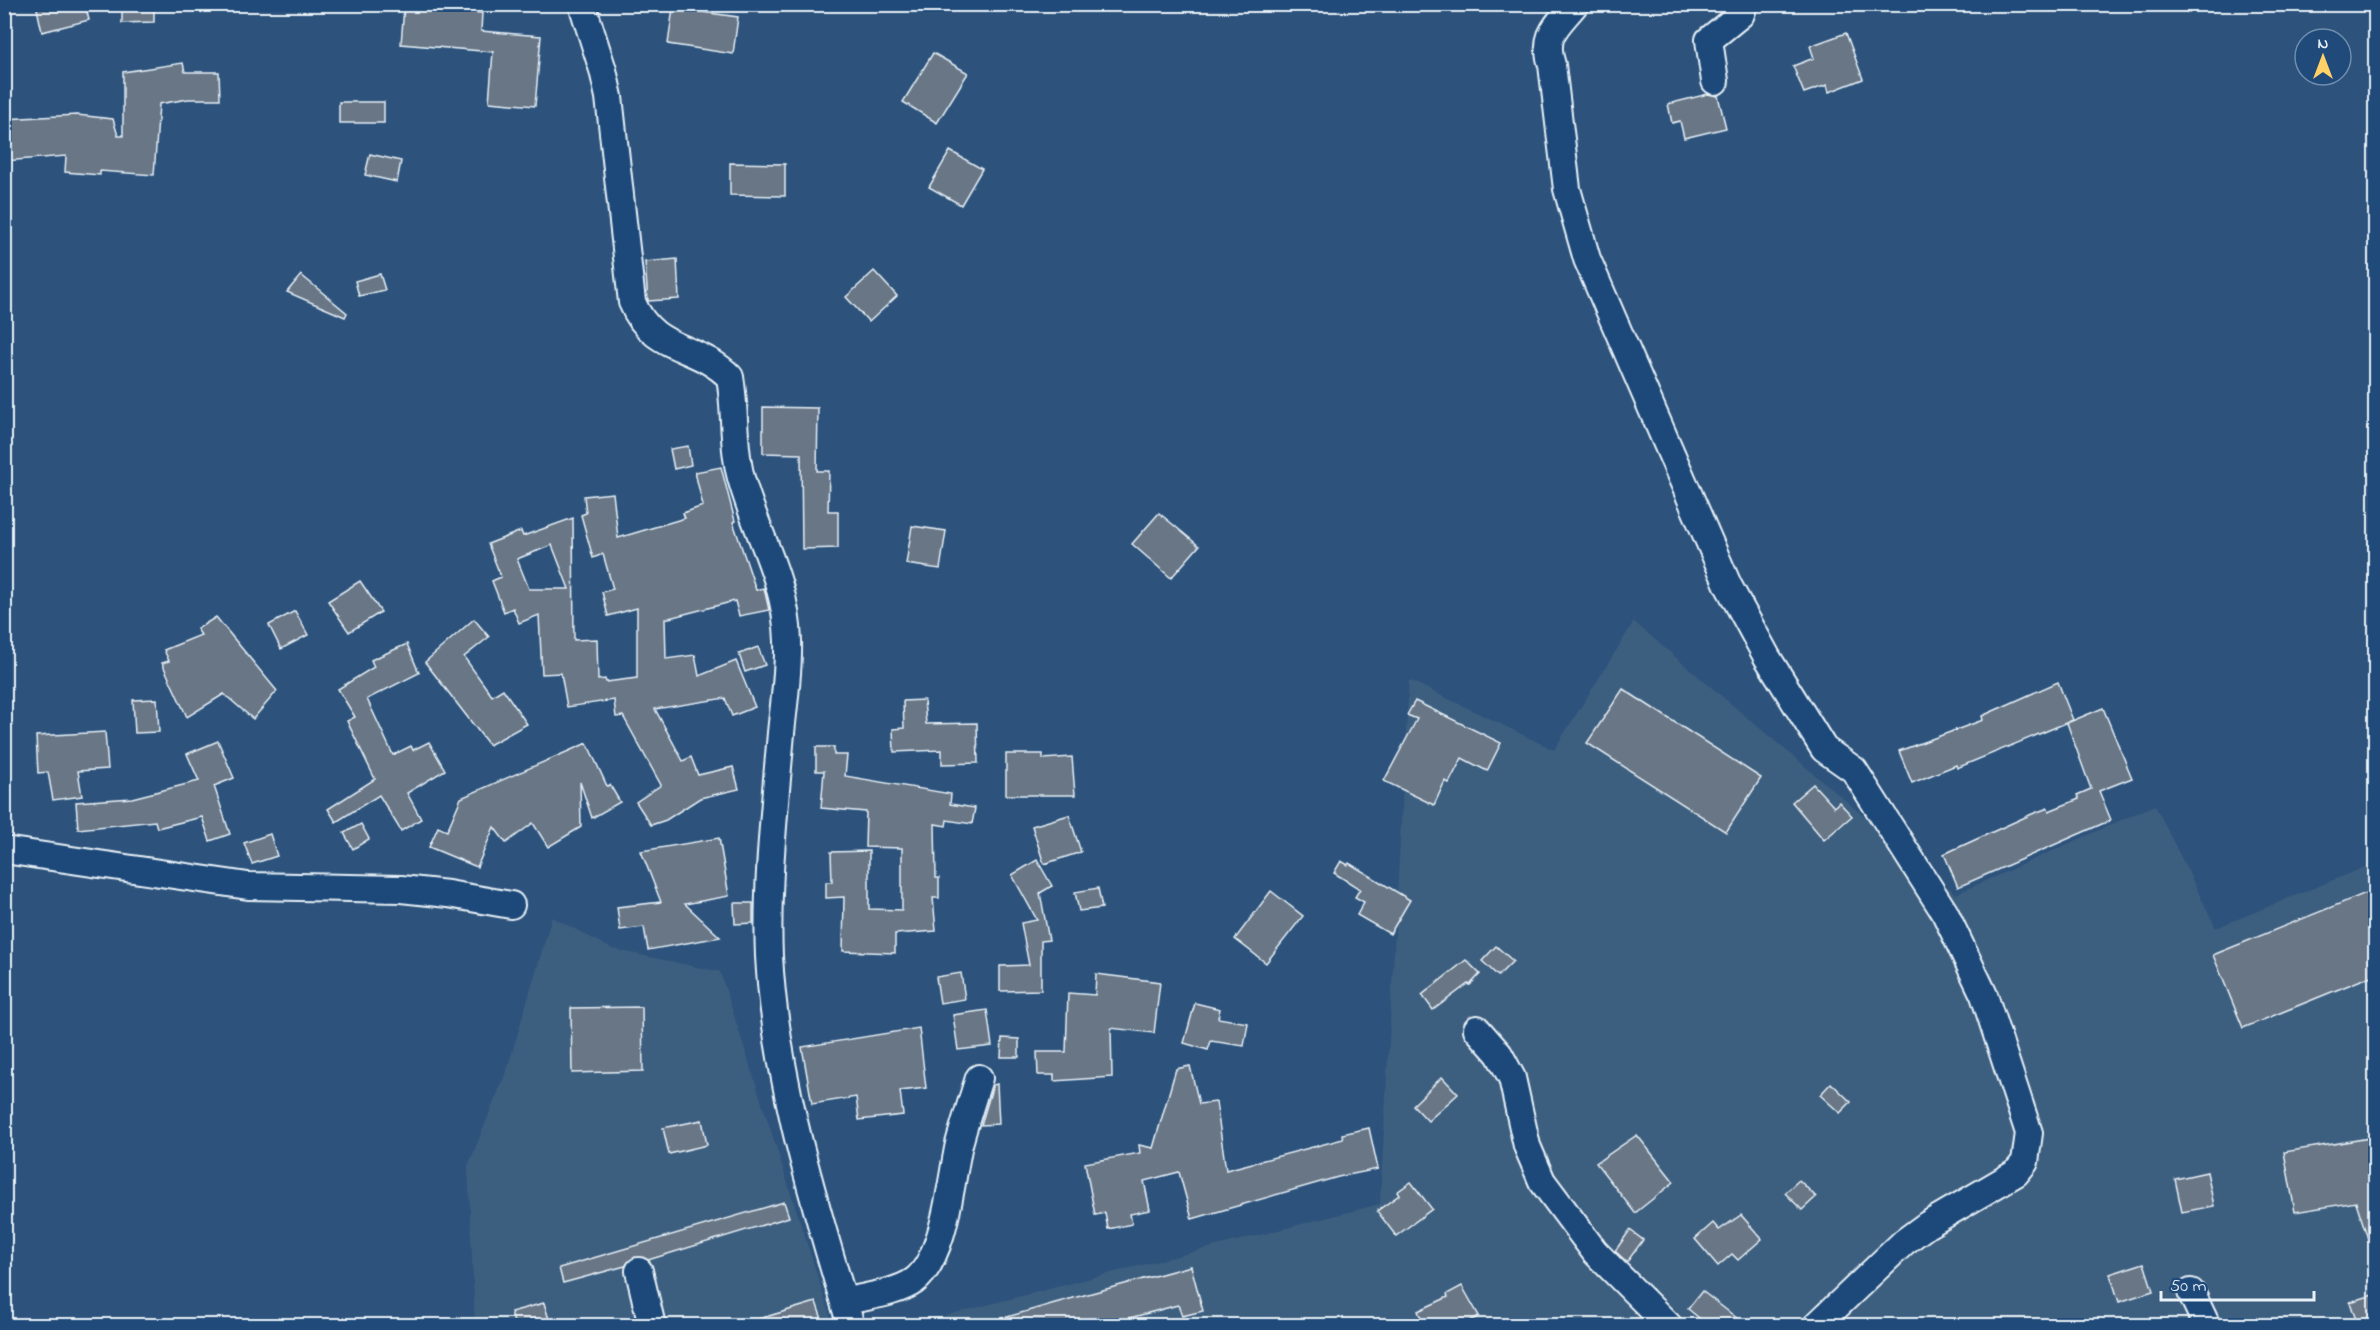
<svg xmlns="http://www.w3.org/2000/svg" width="2380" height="1330" viewBox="0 0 2380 1330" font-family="'Indie Flower',sans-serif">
<rect width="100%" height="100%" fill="#2d537c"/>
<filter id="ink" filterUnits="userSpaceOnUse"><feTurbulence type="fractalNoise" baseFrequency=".0167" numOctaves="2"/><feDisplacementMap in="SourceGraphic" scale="12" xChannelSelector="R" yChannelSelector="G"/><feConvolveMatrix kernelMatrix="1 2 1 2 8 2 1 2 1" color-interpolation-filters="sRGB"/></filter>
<g filter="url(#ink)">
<g fill="#3e5e7f">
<polygon points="1634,622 1956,894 2155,805 2216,928 2375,863 2375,1325 905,1326 1380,1204 1409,680 1554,750"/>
<polygon points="552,917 612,949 720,972 833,1325 475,1325 468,1166 507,1070"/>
</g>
<g fill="#677686" stroke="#e8f1f8" stroke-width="1.5" fill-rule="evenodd">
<polygon points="36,4 85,4 89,20 42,32"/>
<polygon points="122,4 154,4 154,22 122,23"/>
<polygon points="404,7 482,13 481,31 541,36 535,106 489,102 493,52 401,44"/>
<polygon points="673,8 738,17 733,54 668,44"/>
<polygon points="1846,33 1863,79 1829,92 1827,85 1804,93 1793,66 1814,58 1810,46"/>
<polygon points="933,53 968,73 937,123 903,102"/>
<polygon points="183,63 185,72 219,72 220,99 188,99 159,104 154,175 100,171 100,175 65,172 66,156 4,161 4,119 77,115 113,119 118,136 123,136 123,72"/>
<polygon points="1708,94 1718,96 1726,128 1684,138 1680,121 1672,123 1668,104"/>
<rect x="339" y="102" width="45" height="21"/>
<polygon points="950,151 982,169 961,205 929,187"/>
<polygon points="370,154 401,161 397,182 365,175"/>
<polygon points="730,163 785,164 785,196 730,195"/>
<polygon points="677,259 679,299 648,301 645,262"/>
<polygon points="874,271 897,296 869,322 846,297"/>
<polygon points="380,274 385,290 359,296 355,281"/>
<polygon points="301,275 347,313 345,317 287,292"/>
<polygon points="763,407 818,408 817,471 829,471 828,511 838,511 838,548 802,549 801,454 763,453"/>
<polygon points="688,446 691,465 674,469 670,449"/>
<path d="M721 467 735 521 733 522 756 590 764 588 769 610 739 616 735 601 665 619 666 659 695 655 699 676 736 661 755 707 732 716 725 698 655 709 683 761 691 757 698 775 733 767 739 789 700 798 666 820 651 825 636 802 661 785 623 716 616 717 614 700 567 707 561 673 542 674 539 615 519 623 513 608 504 612 492 581 501 577 488 544 521 531 523 536 573 518 574 640 597 639 598 680 605 679 606 682 637 678V608L608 616 602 592 613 589 603 554 593 558 581 515 586 513 584 496 613 493 618 538 685 518 683 513 703 506 695 472ZM552 545 569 589H529L517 559Z"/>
<polygon points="1159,513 1199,546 1171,578 1132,544"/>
<polygon points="912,526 946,531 940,569 906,564"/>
<polygon points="360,581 381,612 349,632 328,601"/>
<polygon points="295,611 308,635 281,649 269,625"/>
<polygon points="216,617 277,691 253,719 224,694 187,717 162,663 169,661 164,650 201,635 197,629"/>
<polygon points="474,619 489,637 464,657 492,696 503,689 527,724 489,745 425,662"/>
<polygon points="407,644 419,673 367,699 393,755 411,746 413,750 429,742 445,770 407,793 421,819 401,831 379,795 336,822 328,809 375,779 347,721 355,717 338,689 374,667 371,660"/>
<polygon points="758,647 765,665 745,672 739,654"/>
<polygon points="2058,682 2073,720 1957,768 1956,765 1912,783 1899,751 1983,720 1982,716"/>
<polygon points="1623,689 1761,778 1726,832 1587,743"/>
<polygon points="157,699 159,732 135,733 133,700"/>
<polygon points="924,700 926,724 977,723 978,763 942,764 942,750 894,752 893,729 904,728 903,701"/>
<polygon points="1415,701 1501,743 1487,771 1462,758 1449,783 1445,781 1434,805 1384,781 1417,719 1407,715"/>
<polygon points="2103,708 2132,778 2099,791 2111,820 1958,887 1944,854 2032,814 2048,808 2049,811 2079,799 2077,795 2091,789 2067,723"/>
<polygon points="105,732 108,769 78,771 82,796 53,800 48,772 38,773 36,736"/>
<polygon points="218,741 234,778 214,786 230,834 210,841 202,817 157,828 155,821 78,829 76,802 132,798 199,781 187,754"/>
<polygon points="587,743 607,786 610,785 620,802 592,818 580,782 581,827 548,847 533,823 506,843 494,827 477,867 429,847 438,827 447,831 461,798"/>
<polygon points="816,747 834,747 834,755 847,755 845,776 951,794 950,804 975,808 972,824 947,820 946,826 935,824 936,878 939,878 939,898 933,898 936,931 895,934 895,953 843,951 844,897 826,898 826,882 832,882 831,852 869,851 869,909 902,910 902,848 865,847 866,812 821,808 824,771 816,771"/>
<polygon points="1006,754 1043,754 1043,759 1072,757 1075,795 1006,795"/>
<polygon points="1813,784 1834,807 1839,802 1852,816 1824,840 1792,802"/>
<polygon points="1069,815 1081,852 1044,864 1032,826"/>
<polygon points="361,824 369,839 353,849 344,833"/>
<polygon points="270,834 277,856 252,864 244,843"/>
<polygon points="719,838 729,896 685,904 720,937 648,950 644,927 620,930 617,907 661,902 641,851"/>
<polygon points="1037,860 1052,886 1040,893 1049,940 1041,941 1041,990 1000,991 1000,966 1029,965 1021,923 1037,920 1012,875"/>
<polygon points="1341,861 1348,865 1349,863 1410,900 1390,934 1357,915 1364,902 1355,897 1360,889 1334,873"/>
<polygon points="1098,888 1102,908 1079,911 1075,892"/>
<polygon points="2376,889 2376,974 2243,1028 2213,955"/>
<polygon points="1271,891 1303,916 1266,963 1235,939"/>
<polygon points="734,903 753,903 753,923 735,924"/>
<polygon points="1496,946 1513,961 1498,976 1482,961"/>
<polygon points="1466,960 1480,974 1470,985 1468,984 1433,1010 1422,995"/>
<polygon points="961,973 965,999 940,1003 936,977"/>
<polygon points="1096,974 1160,982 1154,1033 1111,1028 1112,1077 1054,1081 1054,1075 1038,1075 1037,1052 1066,1052 1068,993 1095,995"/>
<polygon points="1195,1003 1220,1009 1218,1018 1248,1023 1244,1046 1211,1041 1208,1050 1184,1043"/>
<polygon points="642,1007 643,1071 572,1073 571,1008"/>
<polygon points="987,1010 992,1046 958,1050 953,1015"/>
<polygon points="919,1028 926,1088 900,1091 903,1115 859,1120 856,1097 812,1104 802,1047"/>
<polygon points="1002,1038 1019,1039 1019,1057 1001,1057"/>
<polygon points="1190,1066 1199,1104 1216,1102 1226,1170 1343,1139 1342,1134 1369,1128 1378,1169 1338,1177 1192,1219 1179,1172 1144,1181 1150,1210 1130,1214 1132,1224 1108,1229 1105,1213 1095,1215 1085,1163 1140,1153 1139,1145 1153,1148 1176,1069"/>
<polygon points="1442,1077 1458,1094 1428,1121 1413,1105"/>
<polygon points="1831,1083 1851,1102 1840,1113 1820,1095"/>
<polygon points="997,1084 999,1124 981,1125 993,1085"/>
<polygon points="702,1120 707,1145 669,1154 663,1128"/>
<polygon points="1637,1135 1674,1182 1635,1213 1596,1163"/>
<polygon points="2376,1137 2376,1251 2372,1251 2356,1202 2295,1212 2284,1152"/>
<polygon points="2207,1172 2214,1206 2182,1212 2175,1179"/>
<polygon points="1799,1180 1816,1197 1802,1210 1785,1193"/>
<polygon points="1411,1182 1432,1209 1396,1236 1377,1211 1399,1195 1397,1192"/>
<polygon points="784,1202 789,1217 648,1260 635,1257 625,1266 563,1283 559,1268"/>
<polygon points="1741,1215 1762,1239 1738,1260 1732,1254 1718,1266 1695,1239 1713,1223 1719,1230"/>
<polygon points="1630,1230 1643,1240 1627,1262 1615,1251"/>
<polygon points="2144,1263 2153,1291 2119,1302 2110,1274"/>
<polygon points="1191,1266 1203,1311 1182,1316 1178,1305 1100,1326 998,1326 997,1320 1055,1303"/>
<polygon points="1462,1286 1479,1316 1461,1326 1424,1326 1418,1311 1448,1297 1447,1294"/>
<polygon points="1702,1291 1747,1326 1709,1326 1688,1309"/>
<polygon points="2376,1294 2376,1326 2358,1326 2350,1302"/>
<polygon points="816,1302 823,1322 813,1326 753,1326 752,1321"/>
<polygon points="544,1303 551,1326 515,1326 511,1312"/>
</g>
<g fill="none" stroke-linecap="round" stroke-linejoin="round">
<defs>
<g id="minor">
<path d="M582 4 603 70 609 97 632 302C653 353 696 343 730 377 736 411 732 444 741 478 757 536 786 578 788 641 789 671 784 702 781 733 775 804 766 885 769 956 776 1083 815 1204 851 1326"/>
<path d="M1575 4C1557 26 1542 35 1552 65L1567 189 1587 259 1728 585 1767 657 1824 749 1854 770 1945 913 1984 995 2029 1133 2025 1162 2016 1173 1927 1225 1904 1242 1816 1326"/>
<polyline points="1715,81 1709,40 1741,14 1744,4"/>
<polyline points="4,850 248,886 401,889 448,894 511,905"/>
<polyline points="1477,1029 1499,1054 1512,1078 1527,1146 1542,1181 1595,1252 1669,1326"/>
<polyline points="639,1271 652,1326"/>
<polyline points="2191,1292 2207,1326"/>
<path d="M844 1302C865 1296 895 1294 914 1281 945 1259 951 1179 959 1144 965 1122 972 1100 979 1078"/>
</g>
</defs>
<use href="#minor" stroke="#e8f1f8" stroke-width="30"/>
<use href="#minor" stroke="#1f4a7a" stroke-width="26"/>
</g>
</g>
<rect width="2380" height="1330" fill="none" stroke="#1f4a7a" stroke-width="24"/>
<rect x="12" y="12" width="2356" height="1306" fill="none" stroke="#e8f1f8" stroke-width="2" filter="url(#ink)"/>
<g transform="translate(2323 57)"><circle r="28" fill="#1f4a7a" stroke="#6f8dac" stroke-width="1.5"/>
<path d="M0-4.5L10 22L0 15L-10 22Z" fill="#ffd166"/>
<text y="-9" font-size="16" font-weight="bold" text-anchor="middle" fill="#e8f1f8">N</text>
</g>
<path d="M2161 1291v9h153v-9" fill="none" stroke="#e8f1f8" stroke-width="3"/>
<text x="2170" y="1291" font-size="18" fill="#e8f1f8" stroke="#1f4a7a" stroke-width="4.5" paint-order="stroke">50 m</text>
</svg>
